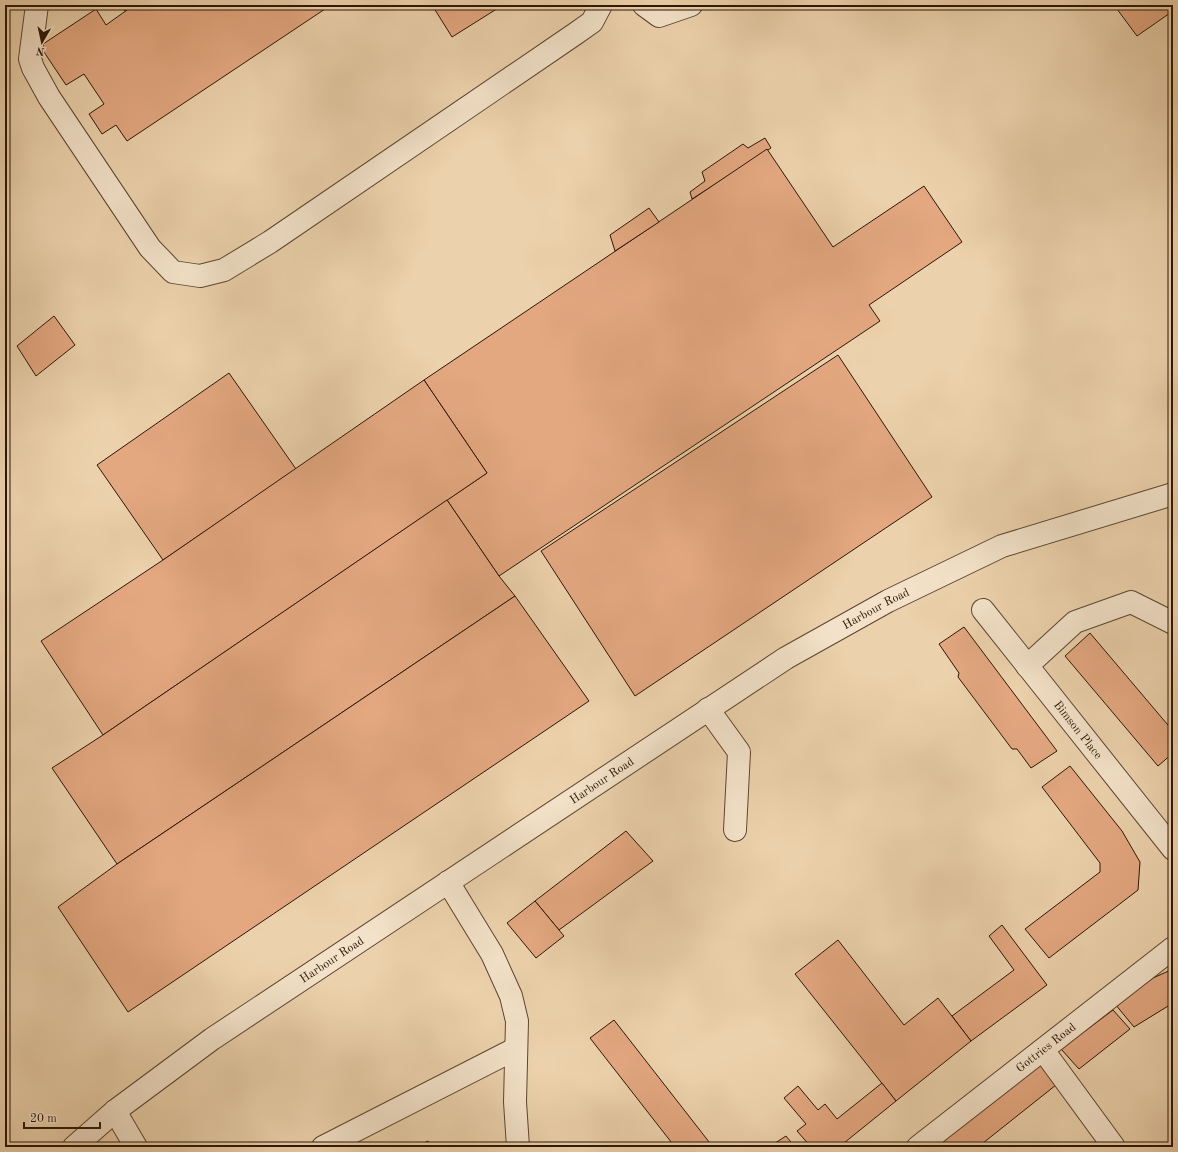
<svg xmlns="http://www.w3.org/2000/svg" width="1178" height="1152" viewBox="0 0 1178 1152" font-family="'Old Standard TT',serif">
<rect width="100%" height="100%" fill="#ecd2ac"/>
<filter id="stains"><feTurbulence type="fractalNoise" baseFrequency=".005" numOctaves="4"/><feColorMatrix values="0 0 0 0 .2 0 0 0 0 .09 0 0 0 0 .02 0 0 0 .5 -.17"/></filter>
<radialGradient id="worn" r=".72"><stop offset=".6" stop-color="#630" stop-opacity="0"/><stop offset="1" stop-color="#630" stop-opacity=".3"/></radialGradient>
<g fill="#e4a881" stroke="#2c1605">
<polygon points="121,5 134,5 125,11"/>
<polygon points="134,5 331,5 127,141 116,125 102,134 89,114 104,104 84,74 66,85 40,46 96,9 106,25"/>
<polygon points="432,5 503,5 452,37"/>
<polygon points="1114,5 1173,5 1173,11 1137,36"/>
<polygon points="765,138 771,148 692,199 690,192 705,181 702,172 743,144 748,148"/>
<polygon points="767,149 833,247 924,186 962,242 869,305 880,321 499,576 447,500 487,473 424,380"/>
<polygon points="649,208 659,222 615,251 610,235"/>
<polygon points="54,316 75,345 36,376 17,346"/>
<polygon points="838,355 932,497 635,696 541,551"/>
<polygon points="229,373 296,469 163,560 97,465"/>
<polygon points="424,380 487,473 103,735 41,641 163,560"/>
<polygon points="447,500 499,576 515,596 117,864 52,768 103,735"/>
<polygon points="515,596 589,701 128,1012 58,907 117,864"/>
<polygon points="964,627 1057,751 1031,768 1017,749 1012,749 958,677 959,673 939,644"/>
<polygon points="1090,633 1173,731 1173,753 1158,766 1065,656"/>
<polygon points="1070,766 1122,831 1140,862 1138,890 1049,958 1025,929 1100,872 1100,863 1042,787"/>
<polygon points="626,831 653,861 559,930 535,901"/>
<polygon points="535,901 564,936 536,958 507,923"/>
<polygon points="1002,925 1047,985 971,1041 952,1016 1014,970 989,936"/>
<polygon points="838,940 904,1025 938,998 971,1041 896,1101 795,974"/>
<polygon points="1173,969 1173,1003 1134,1027 1115,1004 1153,978"/>
<polygon points="1113,1010 1130,1029 1079,1069 1061,1049"/>
<polygon points="614,1020 713,1147 675,1147 590,1038"/>
<polygon points="1036,1060 1056,1085 978,1147 930,1147"/>
<polygon points="882,1083 896,1101 839,1147 811,1147 797,1131 806,1124 784,1098 798,1086 818,1110 825,1104 837,1119"/>
<polygon points="786,1136 795,1147 769,1147"/>
<polygon points="428,1141 431,1147 415,1147"/>
</g>
<g fill="none" stroke-linecap="round" stroke-linejoin="round">
<defs>
<g id="minor">
<polyline points="37,5 30,59 33,68 49,97 150,248 173,272 200,276 224,270 270,242 575,34 592,22 601,5"/>
<polyline points="644,5 659,16 691,5"/>
<path id="s1" d="M983 610 1173 849"/>
<polyline points="1027,666 1075,622 1131,602 1173,623"/>
<polyline points="708,709 739,752 735,830"/>
<polyline points="448,882 492,954 511,996 517,1021 515,1102 518,1147"/>
<polyline points="1043,1050 1114,1147"/>
<polyline points="115,1111 136,1147"/>
<path id="s2" d="M74 1147 115 1111 212 1039 786 658 888 601 1002 546 1173 494"/>
<polyline points="323,1147 515,1049"/>
<path id="s3" d="M918 1147 1173 948"/>
</g>
</defs>
<use href="#minor" stroke="#5c452f" stroke-width="24"/>
<use href="#minor" stroke="#f3e2c9" stroke-width="22"/>
</g>
<g text-anchor="middle" stroke-width="3" stroke-linejoin="round" paint-order="stroke">
<g font-size="12" fill="#2c1605" stroke="#f3e2c9">
<text dy="4" stroke="none"><textPath href="#s2" startOffset="967">Harbour Road</textPath></text>
<text dy="4" stroke="none"><textPath href="#s1" startOffset="153">Bimson Place</textPath></text>
<text dy="4" stroke="none"><textPath href="#s2" startOffset="643">Harbour Road</textPath></text>
<text dy="4" stroke="none"><textPath href="#s2" startOffset="319">Harbour Road</textPath></text>
<text dy="4" stroke="none"><textPath href="#s3" startOffset="162">Gottries Road</textPath></text>
</g>
</g>
<rect width="1178" height="1152" fill="none" stroke="#ecd2ac" stroke-width="20"/>
<rect x="6" y="6" width="1166" height="1140" fill="none" stroke="#2c1605" stroke-width="2"/>
<rect x="10" y="10" width="1158" height="1132" fill="none" stroke="#2c1605"/>
<g transform="translate(42 42) rotate(189)" stroke="#f3e2c9" stroke-width="3" paint-order="stroke">
<path d="M0-3L7 15L0 10L-7 15Z" fill="#2c1605"/>
<text y="-6" font-size="11" font-weight="bold" text-anchor="middle" fill="#2c1605">N</text>
</g>
<path d="M24 1122v6h76v-6" fill="none" stroke="#2c1605" stroke-width="2"/>
<text x="30" y="1122" font-size="12" fill="#2c1605" stroke="#f3e2c9" stroke-width="3" paint-order="stroke">20 m</text>
<rect width="100%" height="100%" filter="url(#stains)"/>
<rect width="100%" height="100%" fill="url(#worn)"/>
</svg>
